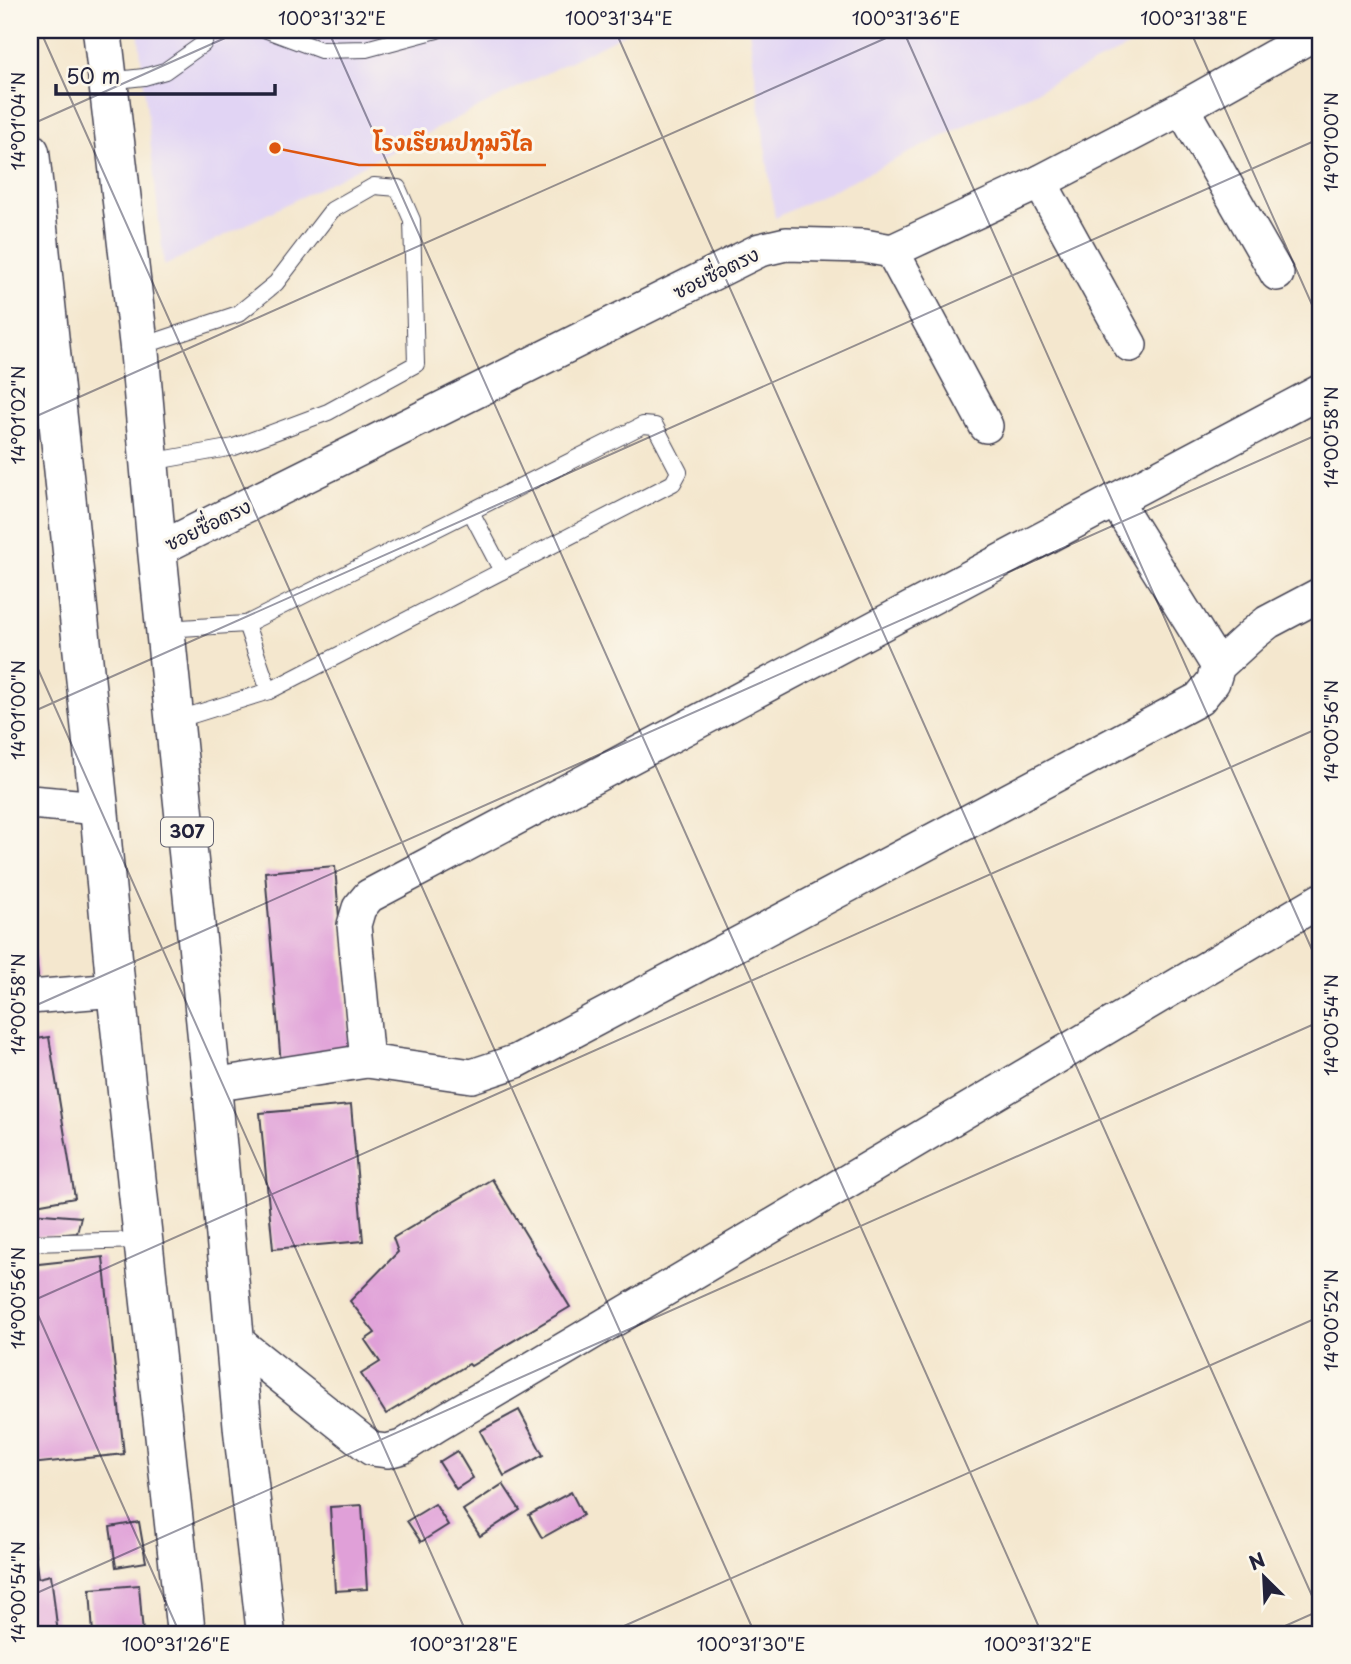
<svg xmlns="http://www.w3.org/2000/svg" width="1351" height="1664" viewBox="0 0 1351 1664" font-family="'Playpen Sans','Playpen Sans Thai',sans-serif">
<rect width="100%" height="100%" fill="#fbf7ec"/>
<filter id="ink" filterUnits="userSpaceOnUse"><feTurbulence type="fractalNoise" baseFrequency=".0143" numOctaves="2"/><feDisplacementMap in="SourceGraphic" scale="14" xChannelSelector="R" yChannelSelector="G"/><feConvolveMatrix kernelMatrix="1 2 1 2 8 2 1 2 1" color-interpolation-filters="sRGB"/></filter>
<filter id="wash" filterUnits="userSpaceOnUse"><feTurbulence type="fractalNoise" baseFrequency=".00686" numOctaves="4" result="noise"/><feDisplacementMap in="SourceGraphic" scale="28" xChannelSelector="R" yChannelSelector="G"/><feGaussianBlur stdDeviation="1.57" result="paint"/><feColorMatrix in="noise" values="0 0 0 0 0 0 0 0 0 0 0 0 0 0 0 0 0 1.4 0 .05"/><feComposite in="paint" operator="in"/></filter>
<g filter="url(#wash)">
<rect width="100%" height="100%" fill="#f4e7ce"/>
<g fill="#e1d4f4">
<polygon points="138,30 632,30 164,266"/>
<polygon points="749,30 1146,30 1148,37 775,218"/>
</g>
<g id="blocks">
<g fill="#e0a0d8">
<polygon points="335,866 350,1059 281,1065 265,872"/>
<polygon points="30,921 32,921 38,977 30,978"/>
<polygon points="49,1037 75,1198 30,1206 30,1040"/>
<polygon points="351,1105 363,1241 273,1249 260,1113"/>
<polygon points="492,1179 570,1307 471,1366 469,1364 386,1414 361,1374 380,1362 365,1340 375,1333 350,1301 398,1252 393,1238"/>
<polygon points="30,1213 81,1217 77,1233 30,1237"/>
<polygon points="103,1257 124,1454 31,1464 30,1448 30,1265"/>
<polygon points="519,1410 543,1455 504,1476 480,1431"/>
<polygon points="457,1451 473,1478 456,1489 439,1462"/>
<polygon points="503,1484 520,1510 480,1536 463,1510"/>
<polygon points="571,1492 583,1515 542,1538 529,1515"/>
<polygon points="435,1504 448,1525 421,1542 407,1521"/>
<polygon points="362,1505 367,1589 335,1591 330,1507"/>
<polygon points="139,1522 146,1562 116,1567 110,1527"/>
<polygon points="30,1524 31,1524 38,1578 51,1575 58,1634 30,1634"/>
<polygon points="139,1585 143,1634 93,1634 90,1589"/>
</g>
</g>
</g>
<g filter="url(#ink)">
<use href="#blocks" fill-opacity="0" stroke="#424051" stroke-width="2"/>
<g fill="none" stroke-linecap="round" stroke-linejoin="round">
<defs>
<g id="service">
<polyline points="267,30 321,50 366,49 437,30"/>
<polyline points="108,81 144,77 165,71 203,44 209,30"/>
<polyline points="139,347 238,314 276,283 332,210 374,186 398,188 412,220 416,364 328,412 234,447 150,462"/>
<polyline points="471,512 502,571"/>
<polyline points="246,624 643,425 655,426 679,472 673,483 269,691"/>
<polyline points="165,629 246,624 269,691 176,720"/>
<polyline points="30,1243 143,1240"/>
</g>
<g id="minor">
<polyline points="1182,108 1277,274"/>
<polyline points="1040,182 1130,345"/>
<polyline points="892,251 986,426"/>
<polyline points="1115,500 1218,666"/>
<polyline points="157,550 760,250 786,244 864,246 892,251 1040,182 1182,108 1321,30"/>
<polyline points="30,802 99,808"/>
<polyline points="30,997 116,990"/>
<polyline points="367,1061 354,925 359,908 369,896 1321,391"/>
<polyline points="212,1085 367,1061 472,1076 517,1061 1199,699 1213,682 1218,666 1253,634 1268,622 1321,594"/>
<polyline points="235,1340 372,1449 387,1451 402,1447 435,1426 1321,900"/>
</g>
<g id="primary">
<polyline points="102,30 139,347 157,550 212,1085 243,1431 266,1634"/>
<polyline points="30,152 99,808 116,990 186,1634"/>
</g>
</defs>
<use href="#service" stroke="#424051" stroke-width="18"/>
<use href="#minor" stroke="#424051" stroke-width="36"/>
<use href="#primary" stroke="#424051" stroke-width="41"/>
<use href="#service" stroke="#fff" stroke-width="16"/>
<use href="#minor" stroke="#fff" stroke-width="33"/>
<use href="#primary" stroke="#fff" stroke-width="38"/>
</g>
</g>
<path fill="none" stroke="#22223b" stroke-width="2" stroke-opacity="0.45" d="M40 30 755 1634M328 30 1042 1634M615 30 1321 1616M903 30 1321 970M1190 30 1321 325M30 125 243 30M30 419 904 30M30 651 467 1634M30 713 1321 138M30 1008 1321 433M30 1297 180 1634M30 1302 1321 727M30 1596 1321 1021M606 1634 1321 1316M1267 1634 1321 1610"/>
<g text-anchor="middle" stroke-width="6" stroke-linejoin="round" paint-order="stroke">
<rect fill="#fbf7ec" stroke="#636270" stroke-width="2" x="161" y="817.5" width="52" height="29" rx="5"/>
<g font-size="18" font-weight="bold" fill="#22223b">
<text x="187" y="838">307</text>
</g>
<g font-size="19" fill="#22223b" stroke="#fbf7ec">
<text transform="translate(716 273) rotate(-26)" y="7">ซอยซื่อตรง</text>
<text transform="translate(208 525) rotate(-26)" y="7">ซอยซื่อตรง</text>
</g>
</g>
<path fill="none" stroke="#de560e" stroke-width="2.5" d="M275 148L359 165H546"/>
<circle fill="#de560e" stroke="#fbf7ec" stroke-width="2.5" cx="275" cy="148" r="7"/>
<g font-size="21" text-anchor="middle" font-weight="bold" fill="#de560e" stroke="#fbf7ec" stroke-width="6" stroke-linejoin="round" paint-order="stroke">
<text x="453" y="151">โรงเรียนปทุมวิไล</text>
</g>
<rect width="1351" height="1664" fill="none" stroke="#fbf7ec" stroke-width="77"/>
<g transform="translate(1264 1577) rotate(336)" stroke="#fbf7ec" stroke-width="5" paint-order="stroke">
<path d="M0-5L12 26L0 18L-12 26Z" fill="#22223b"/>
<text y="-10" font-size="19" font-weight="bold" text-anchor="middle" fill="#22223b">N</text>
</g>
<path d="M56 84v10h219v-10" fill="none" stroke="#22223b" stroke-width="3.5"/>
<text x="66" y="84" font-size="21" fill="#22223b" stroke="#fbf7ec" stroke-width="5" paint-order="stroke">50 m</text>
<rect x="38" y="38" width="1274" height="1588" fill="none" stroke="#22223b" stroke-width="2.5"/>
<g font-size="18" text-anchor="middle" fill="#22223b">
<text x="332" y="25">100°31'32"E</text>
<text x="619" y="25">100°31'34"E</text>
<text x="906" y="25">100°31'36"E</text>
<text x="1194" y="25">100°31'38"E</text>
<text transform="translate(19 121) rotate(-90)" y="6">14°01'04"N</text>
<text transform="translate(1332 142) rotate(-90)" y="6">14°01'00"N</text>
<text transform="translate(19 415) rotate(-90)" y="6">14°01'02"N</text>
<text transform="translate(1332 437) rotate(-90)" y="6">14°00'58"N</text>
<text transform="translate(19 710) rotate(-90)" y="6">14°01'00"N</text>
<text transform="translate(1332 731) rotate(-90)" y="6">14°00'56"N</text>
<text transform="translate(19 1004) rotate(-90)" y="6">14°00'58"N</text>
<text transform="translate(1332 1025) rotate(-90)" y="6">14°00'54"N</text>
<text transform="translate(19 1298) rotate(-90)" y="6">14°00'56"N</text>
<text transform="translate(1332 1320) rotate(-90)" y="6">14°00'52"N</text>
<text transform="translate(19 1592) rotate(-90)" y="6">14°00'54"N</text>
<text x="176" y="1651">100°31'26"E</text>
<text x="464" y="1651">100°31'28"E</text>
<text x="751" y="1651">100°31'30"E</text>
<text x="1038" y="1651">100°31'32"E</text>
</g>
</svg>
